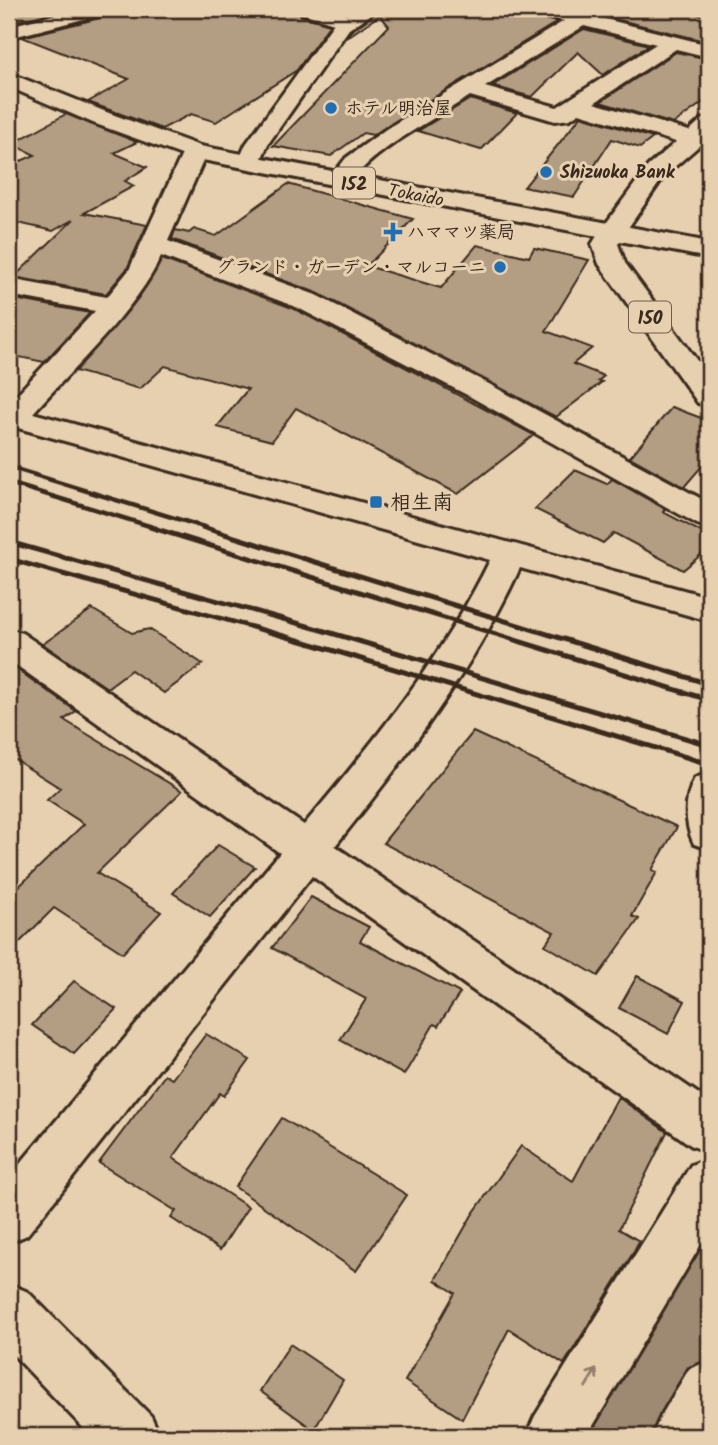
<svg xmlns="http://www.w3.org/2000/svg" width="718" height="1445" viewBox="0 0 718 1445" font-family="Kalam,'Klee One',sans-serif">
<rect width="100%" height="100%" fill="#e7d0b0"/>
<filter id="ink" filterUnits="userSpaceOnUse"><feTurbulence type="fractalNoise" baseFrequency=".0143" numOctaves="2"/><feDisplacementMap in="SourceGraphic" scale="14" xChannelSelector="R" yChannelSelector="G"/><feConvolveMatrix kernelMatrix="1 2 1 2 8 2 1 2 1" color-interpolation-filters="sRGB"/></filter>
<g filter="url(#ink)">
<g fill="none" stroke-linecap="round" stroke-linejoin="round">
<polygon fill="#9e8a73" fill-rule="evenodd" points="709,1220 709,1384 681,1436 558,1436 575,1394 670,1235"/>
</g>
<g fill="#b39d83" stroke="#3b2a1e" stroke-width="2">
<polygon points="9,9 68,9 9,23"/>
<polygon points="113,9 296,9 301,16 330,24 297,70 216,122 191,114 162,129 88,102 129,79 22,37 108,16"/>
<polygon points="381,9 528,9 533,16 557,22 373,135 363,133 331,156 273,146 389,26 380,15 346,38 351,31"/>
<polygon points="609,9 676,9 709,17 709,42 603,16"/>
<polygon points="584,29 649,45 603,75 578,52 532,97 492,86"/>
<polygon points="676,52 709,59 709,98 673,124 600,102"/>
<polygon points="470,99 517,113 481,150 418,131"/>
<polygon points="66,114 137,142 114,153 147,167 125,181 134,186 84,213 147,225 127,269 106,294 14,277 74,219 53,231 9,221 9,166 35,155 12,144"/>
<polygon points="581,116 653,138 640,148 612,139 574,197 524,187"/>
<polygon points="288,184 413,219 367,266 441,288 477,245 529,257 534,248 589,260 546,331 592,348 573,364 604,376 598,381 602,382 556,417 317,293 172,239 175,230 189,233 194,229 216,236"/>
<polygon points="162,259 295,309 534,435 458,494 296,408 272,441 217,427 248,389 165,366 140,389 75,371 139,297"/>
<polygon points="9,298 90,313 44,362 9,355"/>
<polygon points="672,407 709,421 709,458 684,487 630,457"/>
<polygon points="575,470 607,484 612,479 665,509 663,512 709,536 709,548 683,570 614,533 603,543 535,509"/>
<polygon points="92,609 132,633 149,629 203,664 164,693 131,670 107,688 43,644"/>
<polygon points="12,666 76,711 64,720 182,791 97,873 161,912 123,953 54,908 9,953 9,896 84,824 47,800 60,788 9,756 9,668"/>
<polygon points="473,732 677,827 652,870 657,872 632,916 639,919 598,976 545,945 554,932 383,843"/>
<polygon points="218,845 255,867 210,917 173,893"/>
<polygon points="311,897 369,927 360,941 460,993 438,1026 434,1024 404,1075 340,1040 366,999 272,948"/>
<polygon points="637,976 685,1001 668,1034 619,1008"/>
<polygon points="74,981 116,1009 74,1054 32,1025"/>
<polygon points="206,1034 250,1060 224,1096 220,1093 173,1158 248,1207 220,1250 171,1218 176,1211 99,1163 165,1075 172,1079"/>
<polygon points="618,1097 667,1132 619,1229 639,1241 633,1253 564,1364 509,1329 462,1419 405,1381 455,1293 435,1280 472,1215 521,1146 573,1181"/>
<polygon points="282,1118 407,1195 356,1271 235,1187"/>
<polygon points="290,1344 343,1380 314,1430 260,1391"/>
</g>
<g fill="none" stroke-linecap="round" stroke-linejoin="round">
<defs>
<g id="minor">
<polygon points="78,9 110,9 107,13 9,38 9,26"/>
<polygon points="299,9 329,9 347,14 356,9 379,9 349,29 268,144 258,167 242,167 238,162 246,144 334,23 302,13"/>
<path d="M531 9H563L578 12 584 9H607L597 17 709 45V57L676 49 594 103 689 131 701 120 709 118V137L664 176 621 238 612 241 603 238 599 233 648 166 676 142 579 113 570 119 555 121 470 96C438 117 388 142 362 169 351 180 350 189 333 185L329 180 346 158 386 129 564 21 534 13ZM584 26 656 44 557 107 485 87Z"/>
<path d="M195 145 203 147 207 152 168 241 316 295 489 384 709 503V528L697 524 469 396 296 307 161 256C139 307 71 370 33 413L709 597V621L520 568C473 670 405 759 335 846L709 1101V1152L692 1146 312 876 27 1235 9 1243V1177L280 853 9 660V629L22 633 304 825C374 742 442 658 490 560L18 428 9 430V403L95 311 9 295V279L107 297 129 270 183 152 187 147Z"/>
<path d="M709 773V849L694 844C684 824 684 798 695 778Z"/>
<polygon points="709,1158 709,1231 587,1436 526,1436 535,1416 691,1165"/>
<polygon points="9,1284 28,1292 151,1416 160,1436 91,1436 9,1350"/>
<polygon points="709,1361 709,1436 652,1436 661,1416 689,1369"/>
</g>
<polygon id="highway" points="9,73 109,113 200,146 709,242 709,258 620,241 618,244 625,263 709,377 709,406 698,403 599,264 592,244 597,236 187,157 93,123 9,87"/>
</defs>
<use href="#minor" stroke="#3b2a1e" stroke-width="6"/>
<use href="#highway" stroke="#3b2a1e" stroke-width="6"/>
<use href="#minor" fill="#e7d0b0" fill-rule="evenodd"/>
<use href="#highway" fill="#e7d0b0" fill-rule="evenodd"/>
<g stroke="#3b2a1e" stroke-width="4.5">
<polyline points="9,467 207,528"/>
<polyline points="9,483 156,528"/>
</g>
<g stroke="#3b2a1e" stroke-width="5">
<polyline points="150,527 709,700"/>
<polyline points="202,527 709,684"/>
<polyline points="9,542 311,627 709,745"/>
<polyline points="9,559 305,642 709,764"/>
</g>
</g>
<defs><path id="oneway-shaft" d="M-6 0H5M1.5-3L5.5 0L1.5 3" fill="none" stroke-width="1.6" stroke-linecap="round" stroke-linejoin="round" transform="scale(1.75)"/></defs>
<use stroke="#917d67" href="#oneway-shaft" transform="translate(591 1378) rotate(-59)"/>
</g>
<g fill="#1f6fb2" stroke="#e7d0b0" stroke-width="2.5">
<circle cx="331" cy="108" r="7"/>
<circle cx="546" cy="172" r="7"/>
<path d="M389.5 221.5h7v7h7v7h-7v7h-7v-7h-7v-7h7z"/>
<circle cx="500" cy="267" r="7"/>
<rect x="369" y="495" width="14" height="14" rx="3.5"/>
</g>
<g text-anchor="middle" stroke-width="6" stroke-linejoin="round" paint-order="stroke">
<g font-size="18" font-weight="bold" fill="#3b2a1e" stroke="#e7d0b0" text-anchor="start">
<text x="345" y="114">ホテル明治屋</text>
<text x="560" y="178">Shizuoka Bank</text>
<text x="407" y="238">ハママツ薬局</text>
<text x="486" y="273" text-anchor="end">グランド・ガーデン・マルコーニ</text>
</g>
<g font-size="18" fill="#3b2a1e" stroke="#e7d0b0">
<text transform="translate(416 195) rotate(11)" y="6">Tokaido</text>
</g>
<g fill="#e7d0b0" stroke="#6f5c4a" stroke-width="2">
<rect x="333" y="167.5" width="42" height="31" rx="5"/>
<rect x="629" y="301.5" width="42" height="31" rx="5"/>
</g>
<g font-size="19" font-weight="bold" fill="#3b2a1e">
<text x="354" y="190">152</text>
<text x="650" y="324">150</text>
</g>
<g font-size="21" font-weight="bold" fill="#3b2a1e" stroke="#e7d0b0" text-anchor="start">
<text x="390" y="509">相生南</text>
</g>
</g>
<rect width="718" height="1445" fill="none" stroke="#e7d0b0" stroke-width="35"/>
<rect x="18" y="18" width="683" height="1410" fill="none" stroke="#3b2a1e" stroke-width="2.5" filter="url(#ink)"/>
</svg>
